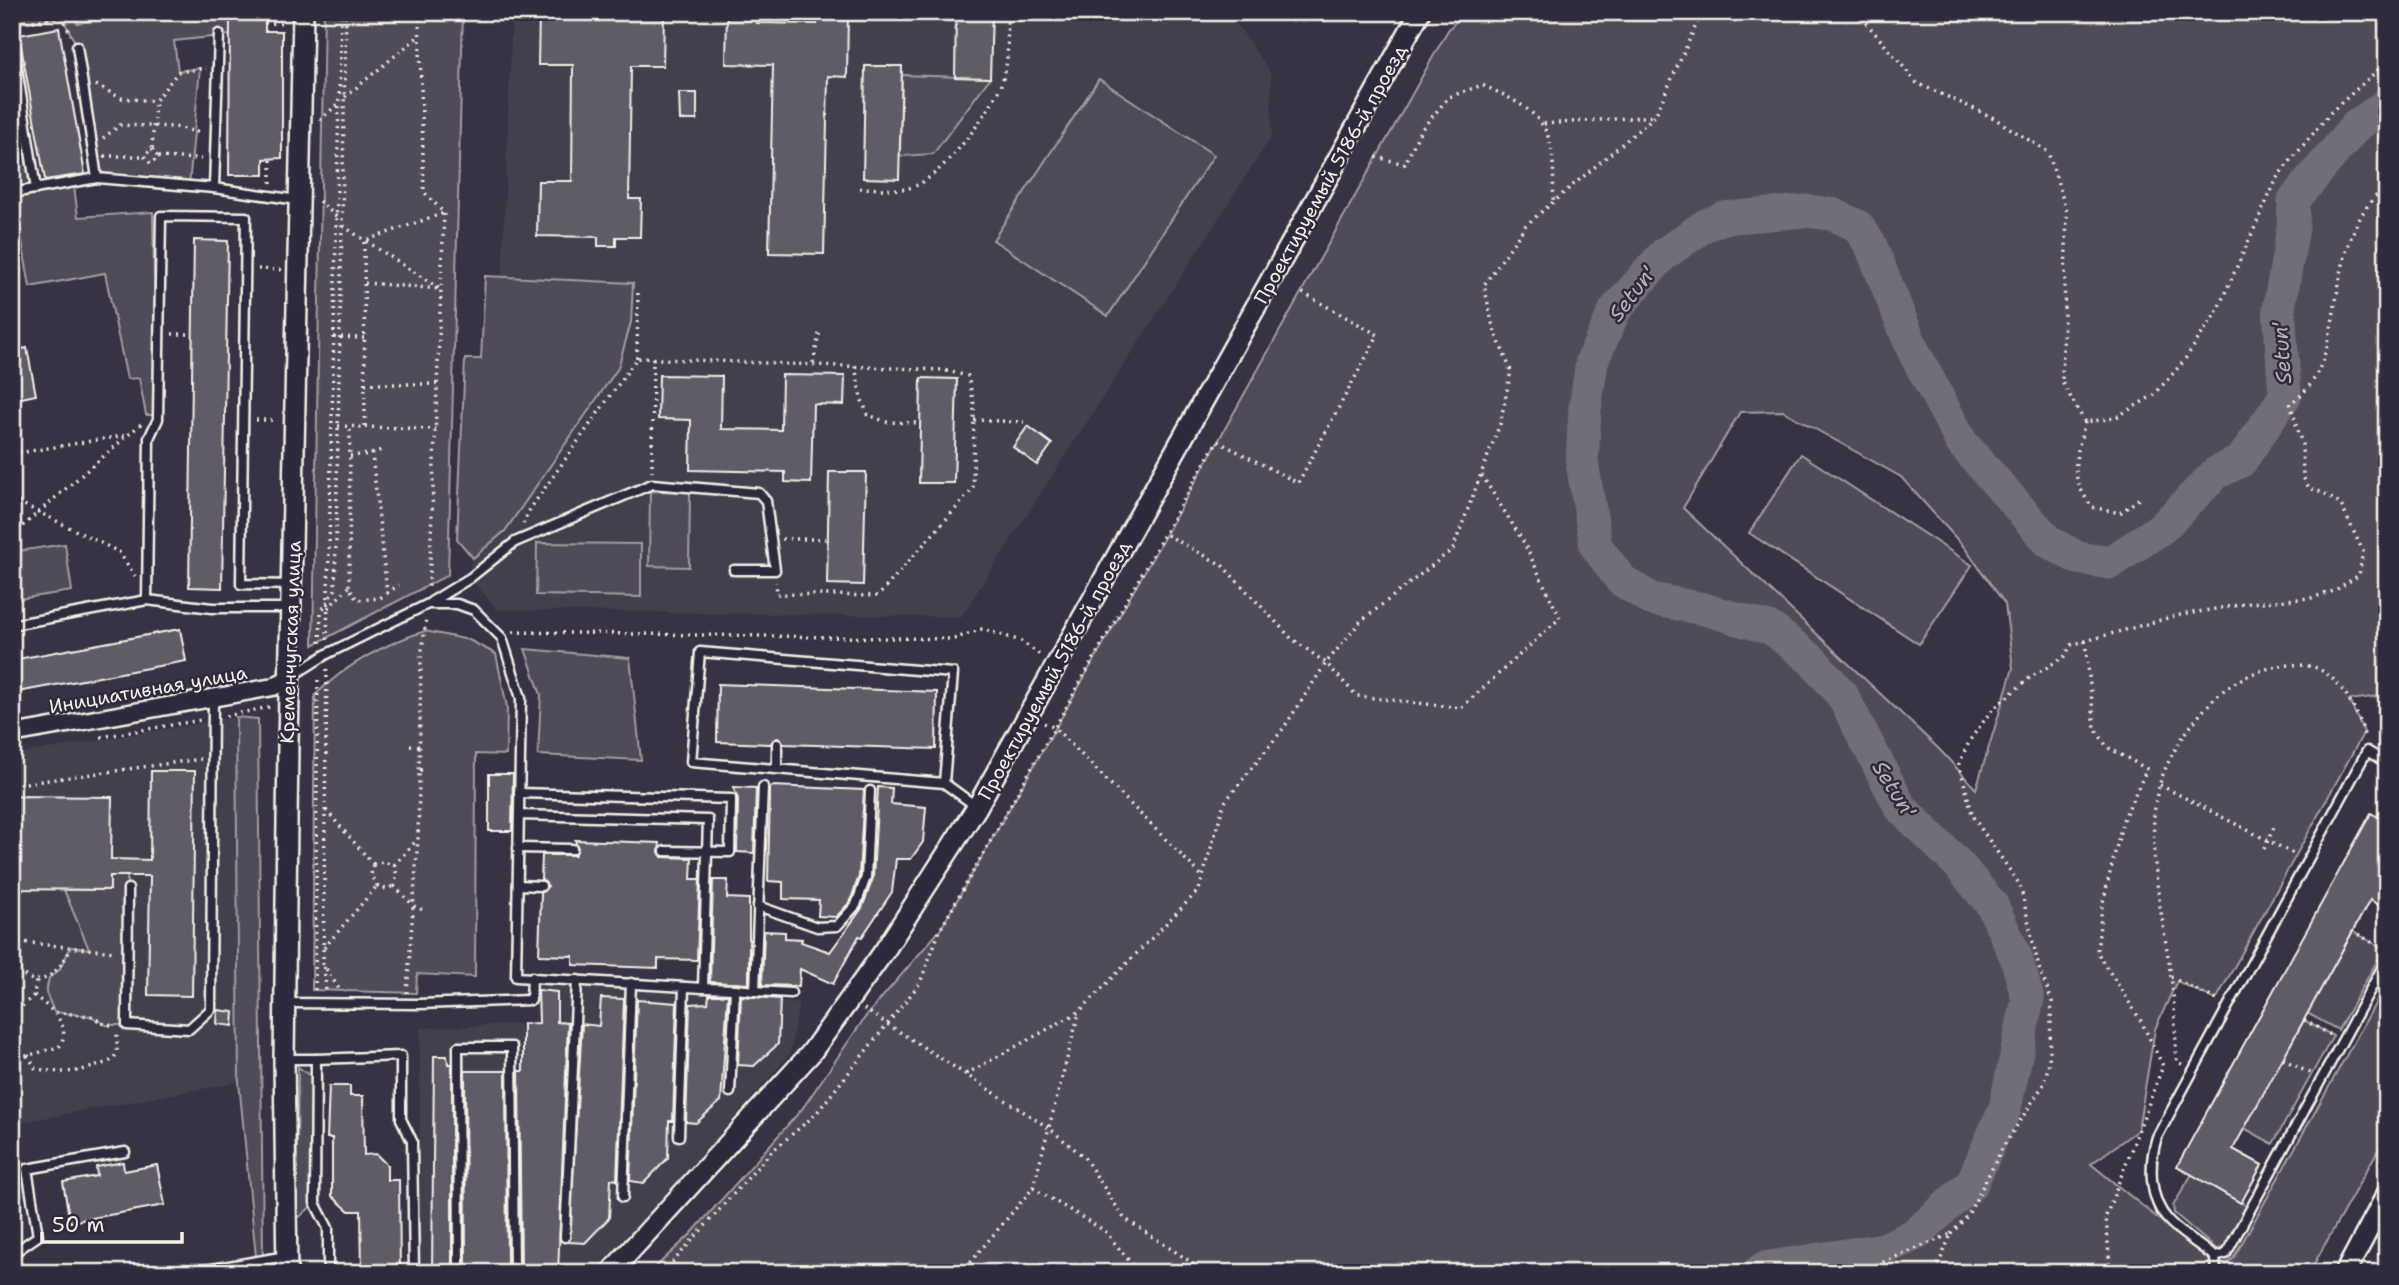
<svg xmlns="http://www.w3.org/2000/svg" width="2399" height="1285" viewBox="0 0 2399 1285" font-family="'Shantell Sans',sans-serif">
<rect width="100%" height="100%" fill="#373244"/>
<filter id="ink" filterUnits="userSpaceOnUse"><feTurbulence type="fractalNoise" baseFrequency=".0143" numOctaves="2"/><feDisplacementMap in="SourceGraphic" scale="14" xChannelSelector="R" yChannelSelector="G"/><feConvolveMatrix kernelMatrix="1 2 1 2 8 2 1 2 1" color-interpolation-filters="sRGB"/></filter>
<g filter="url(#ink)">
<g fill="#433f4e">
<polygon points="512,12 1221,12 1239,27 1271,73 1272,136 961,617 498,610 470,578 472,536 493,521"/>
<polygon points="236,717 239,1082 12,1124 12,755"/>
<polygon points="537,983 799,1003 790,1054 599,1273 419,1273 420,1028 539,1023"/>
</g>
<g fill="#504b59" stroke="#a29ea0" stroke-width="2" fill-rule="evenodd">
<polygon points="12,12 61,12 62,17 76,15 77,23 156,12 230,12 230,35 174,41 178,71 200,68 189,186 97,178 77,46 62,17 12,24"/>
<polygon points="324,12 463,12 448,575 313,645"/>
<path d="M1464 12H2387V695L2349 700 2364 732 2216 1000 2177 981 2155 1029 2138 1130 2091 1164 2219 1268 2233 1259 2380 995 2385 992 2387 1134 2309 1273H649L691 1234 802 1109 866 1016 940 930 1166 534 1448 30ZM1783 411 1901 477 1964 547 2005 604 2013 668 1976 789 1939 749 1683 508 1740 412Z"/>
<polygon points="12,57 36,189 12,193"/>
<polygon points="902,75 990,78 933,154 900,156"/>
<polygon points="1099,79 1214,155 1108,316 993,240"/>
<polygon points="74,186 78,217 153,212 156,415 146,415 139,378 127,379 105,273 30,287 14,196"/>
<polygon points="485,276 633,283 631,322 618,368 505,531 473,558 457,539 465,359 481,359"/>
<polygon points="1801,454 1972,565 1919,644 1749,533"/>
<polygon points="650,491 690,492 689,567 649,566"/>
<polygon points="537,543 641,544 641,597 536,595"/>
<polygon points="65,544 72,591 12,600 12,552"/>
<path d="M425 631 469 640 496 654 507 707 506 755 476 754 475 977 417 974 416 993 312 990 315 695C346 665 384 644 425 631Z"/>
<polygon points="525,649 630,658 641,760 538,755 541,695"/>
<polygon points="236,717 258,719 263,1259 256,1257 239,1082"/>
<polygon points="110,876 127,876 127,1025 106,1025 91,1016 54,1012 46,993 49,978 59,970 71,947 89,949 64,890 110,890"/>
<polygon points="2352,931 2384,949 2338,1030 2307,1013"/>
<polygon points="2304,1020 2333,1036 2273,1144 2244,1128"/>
<polygon points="298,1067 316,1079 315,1203 296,1220"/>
<polygon points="2192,1174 2247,1206 2224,1248 2216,1249 2174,1213 2173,1206"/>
</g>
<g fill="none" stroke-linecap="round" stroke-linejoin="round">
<polyline stroke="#726e77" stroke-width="33" points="1757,1273 1764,1268 1884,1249 1916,1234 1972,1183 2005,1108 2028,999 2016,957 1992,905 1958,864 1901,808 1842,695 1812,660 1772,629 1704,609 1651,599 1621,580 1596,546 1582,462 1585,409 1592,361 1615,310 1663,255 1704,226 1723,218 1806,211 1832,214 1858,226 1871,246 1913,350 1962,443 2049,542 2078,558 2110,563 2163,527 2216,473 2241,461 2285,396 2279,308 2293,228 2294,200 2356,126 2387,104"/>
</g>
<g fill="#5f5c67" stroke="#f4f1e8" stroke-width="2">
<polygon points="230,12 265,13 265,31 282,31 282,158 264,159 264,175 229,175"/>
<polygon points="539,12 664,12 663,66 631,66 629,199 641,199 640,237 616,237 616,246 598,246 598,237 537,236 538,181 572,181 573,65 538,65"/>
<polygon points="727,12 757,12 756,23 817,24 820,12 848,12 847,77 828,76 824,254 769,253 773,65 726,64"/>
<polygon points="956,12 992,12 990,78 955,77"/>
<polygon points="59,28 85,174 45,180 19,35"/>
<polygon points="865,66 902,66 899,179 863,178"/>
<polygon points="679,93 697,93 697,120 680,120"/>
<polygon points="194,240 228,241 222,588 189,587"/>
<polygon points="27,348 36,395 12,400 12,351"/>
<polygon points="659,375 722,376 721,429 781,430 782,375 845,376 844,405 813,404 811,483 785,482 785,472 690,470 691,420 658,419"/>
<polygon points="921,378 957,379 954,483 919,483"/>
<polygon points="1028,426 1052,444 1037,465 1013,447"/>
<polygon points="829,472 866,472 863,585 827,584"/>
<polygon points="180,629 186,661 12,693 12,660"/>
<polygon points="718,684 937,692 936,749 784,744 778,738 770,744 717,742"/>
<polygon points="151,771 195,771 192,996 148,995 150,876 110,876 110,890 12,889 12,796 112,797 111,859 150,860"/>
<polygon points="489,774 513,774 512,831 489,831"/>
<polygon points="772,786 864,790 859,876 850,902 836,917 818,916 819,900 783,899 783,882 768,881 770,788"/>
<polygon points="733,787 756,788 754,853 737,852 738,799"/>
<polygon points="878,787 892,788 891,804 926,807 923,842 911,859 896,859 892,892 862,937 859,936 833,984 800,969 799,986 762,985 764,931 785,932 785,938 802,939 801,942 830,952 862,908 873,878"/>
<polygon points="2371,813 2387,822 2387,910 2370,900 2233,1149 2262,1165 2241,1203 2177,1166"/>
<polygon points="575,840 660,843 659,852 662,857 692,858 691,879 700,879 697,960 658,959 658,968 573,965 573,956 539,955 541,893 548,886 541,879 542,855 575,855 578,848"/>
<polygon points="713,880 728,880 727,898 749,899 749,984 710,982"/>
<polygon points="538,990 557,992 557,1022 568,1023 558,1273 521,1273 519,1071 523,1071 523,1024 539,1023"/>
<polygon points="709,995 728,995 721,1101 696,1123 686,1122 690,1004 708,1003"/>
<polygon points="741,996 780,999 778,1044 754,1066 738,1065"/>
<polygon points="601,998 624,999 617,1180 611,1179 609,1218 585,1243 569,1242 582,1024 599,1026"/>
<polygon points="637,1000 677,1003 673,1121 669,1121 668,1158 644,1183 630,1181"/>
<polygon points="218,1010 234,1012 233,1026 217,1024"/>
<polygon points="434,1056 447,1056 448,1064 452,1064 452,1273 432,1273"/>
<polygon points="465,1071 506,1071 507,1273 466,1273"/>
<polygon points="329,1086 350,1086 350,1096 363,1096 364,1155 376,1154 387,1165 387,1180 399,1180 400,1273 362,1273 361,1211 349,1211 332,1196 332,1138 327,1138"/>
<polygon points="123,1162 124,1171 157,1165 165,1205 70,1222 63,1182 97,1176 96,1167"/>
</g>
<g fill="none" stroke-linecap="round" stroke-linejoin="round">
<defs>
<g id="service">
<polyline points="219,34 214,188 298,200"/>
<polyline points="12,43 15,56 12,57"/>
<polyline points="77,46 97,178 214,188"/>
<polyline points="15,56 36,189"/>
<polyline points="12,193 97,178"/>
<polyline points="147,600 149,438 158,419 161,216 246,217 241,584 292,585"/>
<polyline points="431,602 470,578 515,542 652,484 759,493 766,501 775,570 734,570"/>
<polyline points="12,625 147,600 212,608 291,608"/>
<polyline points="292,676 327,654 428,604 457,604 474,610 502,638 521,698 516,977 703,988 708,820 519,815"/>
<polyline points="777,744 777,769"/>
<path d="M2387 763 2367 751 2157 1137C2149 1162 2148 1198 2168 1220 2181 1234 2200 1245 2215 1257L2226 1254 2387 959"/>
<polyline points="944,783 691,762 700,652 953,673 944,783 977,807"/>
<polyline points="519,793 731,799 730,852 665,851"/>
<polyline points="518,848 572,849"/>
<polyline points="518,885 541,886"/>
<polyline points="128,889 127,1025 189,1029 211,1009 213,698"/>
<polyline points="758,906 817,927 837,926 856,905 866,877 870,791"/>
<polyline points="703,988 735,989"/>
<polyline points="755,991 791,993"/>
<polyline points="285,1003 419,1004 531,1000 532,977"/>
<polyline points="284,1059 316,1059 315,1203 328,1228 328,1273"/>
<polyline points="316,1059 401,1056 401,1119 412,1141 414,1273"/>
<polyline points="730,1092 735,989 755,991 763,787"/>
<polyline points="679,1136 684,987"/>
<polyline points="623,1197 631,983"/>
<polyline points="565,1237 577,980"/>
<polyline points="12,1254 38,1236 27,1169 125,1152"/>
<polyline points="2215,1257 2216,1273"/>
<polyline points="189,1273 286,1256"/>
<polyline points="459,1273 458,1047 512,1047 514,1273"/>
</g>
<polyline id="minor" points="12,734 273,687 289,678"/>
<g id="tertiary">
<polyline points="287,1273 284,1059 288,744 303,12"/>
<polyline points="610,1273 811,1053 885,950 977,807 1420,12"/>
<polyline points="2345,1273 2387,1194"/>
</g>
</defs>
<use href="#service" stroke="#f4f1e8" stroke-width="13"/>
<use href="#minor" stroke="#f4f1e8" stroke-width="21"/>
<use href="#tertiary" stroke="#f4f1e8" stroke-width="24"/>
<g stroke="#f4f1e8" stroke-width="3.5" stroke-dasharray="2 5" stroke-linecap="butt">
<polyline points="226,12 226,25"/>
<polyline points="419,12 424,192 444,213 429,587"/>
<polyline points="1857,12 1917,83 1992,117 2048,152 2067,212 2062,382 2085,422 2115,418 2154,395 2183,362 2216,313 2278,176 2331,112 2387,62"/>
<polyline points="265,23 285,23"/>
<polyline points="12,24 62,17 71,35"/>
<polyline points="96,85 121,98 155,101"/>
<polyline points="345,97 419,36"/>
<polyline points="320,120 340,102"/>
<polyline points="1544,124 1654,116"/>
<polyline points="103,138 120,125 175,127 202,133"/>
<polyline points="152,149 158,157 151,164 144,156 152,149 155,101 178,72 206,68"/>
<polyline points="104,156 144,156"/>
<polyline points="158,157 201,159"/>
<path d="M1376 157 1405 164 1420 131 1449 97 1482 85C1549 114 1556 130 1553 202"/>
<polyline points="271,183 271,159"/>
<path d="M860 188C875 188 893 191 908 188 938 184 993 109 1002 82 1010 60 1007 35 1007 12"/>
<polyline points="319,201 337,217"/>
<polyline points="343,226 440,289 365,283"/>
<polyline points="258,269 282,270"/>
<polyline points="172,334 192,334"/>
<polyline points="334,337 365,338"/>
<polyline points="637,358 638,292"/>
<polyline points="813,363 820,330"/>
<polyline points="855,366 861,398 868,415 887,422 920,423"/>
<polyline points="365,384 438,384"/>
<polyline points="256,420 276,420"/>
<polyline points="974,420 1024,422"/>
<path d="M2085 422C2076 459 2067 474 2092 507L2120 513 2140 498"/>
<polyline points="338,426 365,427 364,241 444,213"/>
<polyline points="365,427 436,429"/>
<polyline points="12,454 128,435"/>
<polyline points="372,454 381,450"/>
<polyline points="350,456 372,454 387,593 380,598 357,600 349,587 350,427"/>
<polyline points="652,472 653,358"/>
<polyline points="12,499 119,552 135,576"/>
<polyline points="523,524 530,509 637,358 943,370 968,376 974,404 973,489 878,596 777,594 776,582"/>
<polyline points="12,535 141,424"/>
<polyline points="1167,535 1222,565 1291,638 1326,663 1357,696 1461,708 1560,618 1523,541 1481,474 1500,424 1511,371 1493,327 1484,285 1526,225 1655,116 1702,12"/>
<polyline points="782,539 828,539"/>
<polyline points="387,593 399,585"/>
<polyline points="328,608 349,587"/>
<polyline points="513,632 954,639 982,629 1021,641 1040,655"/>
<polyline points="327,640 341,12"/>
<polyline points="2085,641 2095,728 2107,747 2147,769 2123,820 2102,906 2097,952 2141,1021 2163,1066 2106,1216 2110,1269 2116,1273"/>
<polyline points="320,643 321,612 335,590 346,12"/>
<polyline points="327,669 323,964 341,992"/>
<polyline points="226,716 270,707"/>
<polyline points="1044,723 1055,728 1201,875"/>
<polyline points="101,737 201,720"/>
<polyline points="410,745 420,746"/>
<polyline points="420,770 427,770"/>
<polyline points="12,785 201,759"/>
<polyline points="2160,785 2296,855"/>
<polyline points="326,810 373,864"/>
<polyline points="2264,849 2275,825"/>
<polyline points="373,864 383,862 394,865 397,875 394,886"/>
<polyline points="373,865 371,875 377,886"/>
<polyline points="394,865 417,840"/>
<polyline points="377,886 386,889 394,886"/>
<polyline points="394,886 414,906 423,910"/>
<polyline points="2352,931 2381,947"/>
<polyline points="12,941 115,952"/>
<polyline points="324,948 377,886"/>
<path d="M12 958C31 998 57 977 71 948"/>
<polyline points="324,967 326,991"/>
<polyline points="2171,977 2219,1001"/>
<polyline points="315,990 318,675"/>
<polyline points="407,993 418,839 421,657 426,619"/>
<polyline points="34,995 54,1012 91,1016 106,1025 114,1025"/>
<polyline points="864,1009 1049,1128 1084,1157 1124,1218 1191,1262 1200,1273"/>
<polyline points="12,1016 34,995 36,981"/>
<polyline points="2304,1020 2331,1035"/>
<path d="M28 1055 35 1068C64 1076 85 1071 113 1060L117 1052V1034"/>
<polyline points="2283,1059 2311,1074"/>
<path d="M12 1060 59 1047C67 1035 64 1025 55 1014"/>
<path d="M2182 1064 2177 1062C2175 1034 2175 1005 2171 977 2164 923 2144 838 2159 786 2169 753 2189 726 2212 701 2234 677 2276 660 2309 666 2337 670 2361 714 2365 739"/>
<polyline points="12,1070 15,1059"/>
<polyline points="966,1074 1079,1012 1199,890 1224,803 1283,729 1326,663 1360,622 1453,549 1481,474"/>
<polyline points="1033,1188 1105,1231 1139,1273"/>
<path d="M1951 1234 1968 1215 2003 1147 2044 1084 2049 1063 2052 1001 2039 968 2020 885 1973 817 1959 764 1970 740 1991 711 2028 679 2065 656 2071 645 2175 616 2250 603 2311 598 2334 591 2359 575 2363 551 2341 505 2324 493 2309 488 2303 477 2302 444 2290 403C2354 366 2316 241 2387 186"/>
<polyline points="663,1273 771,1152 815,1115 920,983 940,930 1217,441 1298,483 1378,335 1301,292"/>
<polyline points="961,1273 1033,1188 1079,1013"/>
<polyline points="1857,1273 1951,1234 1935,1273"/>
</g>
<use href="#service" stroke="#2f2a3d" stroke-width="8"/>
<use href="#minor" stroke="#2f2a3d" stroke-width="16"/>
<use href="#tertiary" stroke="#2f2a3d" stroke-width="19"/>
</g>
</g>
<g text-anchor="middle" stroke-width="5" stroke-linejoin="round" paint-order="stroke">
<g font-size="19" fill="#f4f1e8" stroke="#2f2a3d">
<text transform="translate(1330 174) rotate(-61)" y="7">Проектируемый 5186-й проезд</text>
<text transform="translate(290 642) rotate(-88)" y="7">Кременчугская улица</text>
<text transform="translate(1054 670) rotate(-61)" y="7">Проектируемый 5186-й проезд</text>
<text transform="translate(148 689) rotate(-10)" y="7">Инициативная улица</text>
</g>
<g font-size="21" font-style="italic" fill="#bab6b5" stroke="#2f2a3d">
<text transform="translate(1632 294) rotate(-53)" y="7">Setun'</text>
<text transform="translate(2282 353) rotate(-94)" y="7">Setun'</text>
<text transform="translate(1894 789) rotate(58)" y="7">Setun'</text>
</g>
</g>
<rect width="2399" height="1285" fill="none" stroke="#2f2a3d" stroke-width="42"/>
<rect x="21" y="21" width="2357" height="1243" fill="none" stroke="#f4f1e8" stroke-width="2.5" filter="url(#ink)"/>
<path d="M42 1232v10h140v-10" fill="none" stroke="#f4f1e8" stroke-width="3.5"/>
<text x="52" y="1232" font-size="21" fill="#f4f1e8" stroke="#2f2a3d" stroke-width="5" paint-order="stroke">50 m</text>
</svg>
